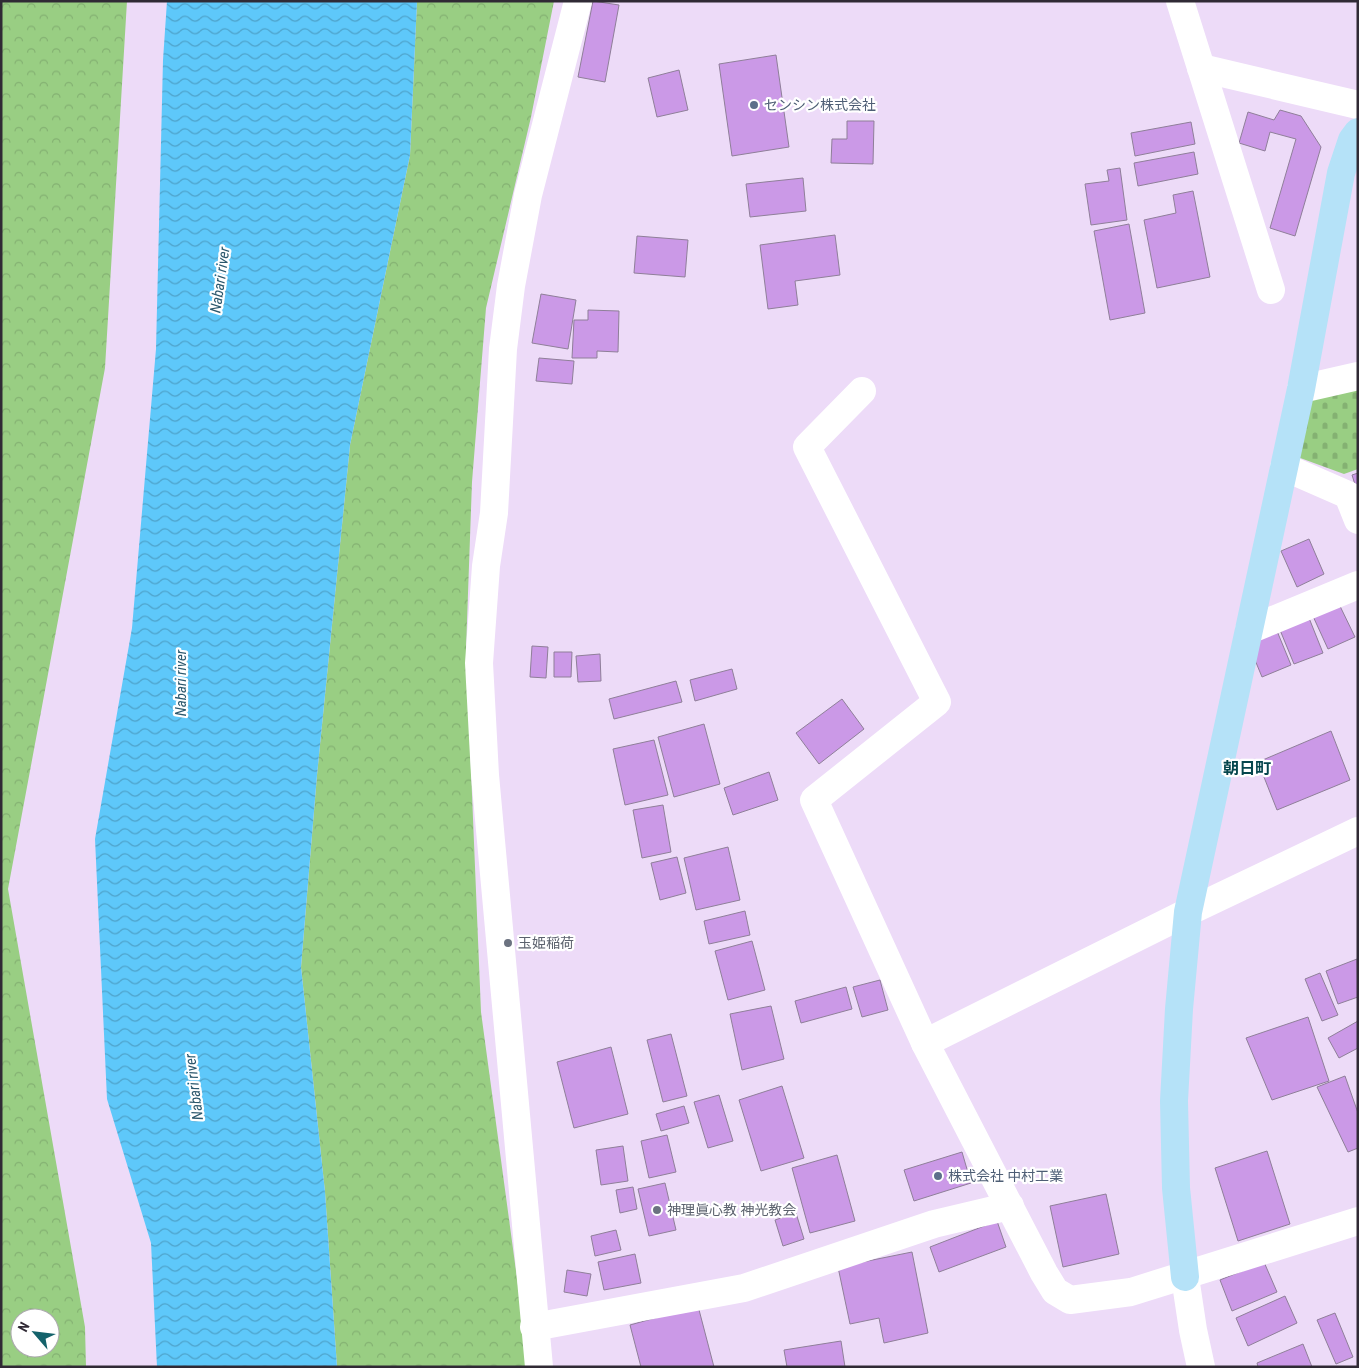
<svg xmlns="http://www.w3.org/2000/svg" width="1359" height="1368" viewBox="0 0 1359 1368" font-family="'Roboto Condensed','Noto Sans JP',sans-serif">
<defs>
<pattern id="forest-crowns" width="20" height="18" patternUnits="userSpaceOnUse" patternTransform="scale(1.25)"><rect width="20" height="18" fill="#99ce83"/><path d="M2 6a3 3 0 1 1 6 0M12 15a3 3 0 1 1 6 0" fill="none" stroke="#84b172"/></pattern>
<pattern id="cemetery-stones" width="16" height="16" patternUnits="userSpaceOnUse" patternTransform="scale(1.25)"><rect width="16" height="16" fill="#99ce83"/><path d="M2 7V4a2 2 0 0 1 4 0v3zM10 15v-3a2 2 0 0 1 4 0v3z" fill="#84b172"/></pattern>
<pattern id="water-waves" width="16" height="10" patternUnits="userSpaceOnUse" patternTransform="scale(1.25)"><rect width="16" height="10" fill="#5ec8fa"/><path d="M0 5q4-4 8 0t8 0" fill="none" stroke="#4ea3cb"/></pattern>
</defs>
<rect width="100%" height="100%" fill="#eddbf8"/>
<g fill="url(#forest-crowns)" fill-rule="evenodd">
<path d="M1 1H127L105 368 8 889 85 1327 86 1367H1ZM20 1318H50V1348H20Z"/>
<polygon points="417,1 554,1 531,117 486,308 472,482 466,649 481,1012 529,1367 337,1367 325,1192 301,967 317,775 350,445 410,155"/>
</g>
<polygon fill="url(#cemetery-stones)" points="1358,387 1358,469 1344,474 1292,455 1308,397"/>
<polygon fill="url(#water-waves)" points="167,1 417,1 410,155 350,445 317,775 301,967 325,1192 337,1367 157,1367 151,1243 107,1099 95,839 132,628 156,349 163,60"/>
<g fill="#cb99e7" stroke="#8f7f99">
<polygon points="593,1 619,5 605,82 578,77"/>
<polygon points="776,55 789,147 732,156 719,64"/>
<polygon points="679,70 688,110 657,117 648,78"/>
<polygon points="1280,110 1301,116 1321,147 1295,236 1270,228 1296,139 1270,132 1265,151 1239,143 1248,112 1274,120"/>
<polygon points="847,121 874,121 873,164 831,163 832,139 847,139"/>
<polygon points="1191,122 1195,144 1135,156 1131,133"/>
<polygon points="1194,152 1198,174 1138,186 1134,163"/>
<polygon points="1120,168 1127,220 1091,225 1085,184 1109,181 1107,170"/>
<polygon points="803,178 806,211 750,217 746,184"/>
<polygon points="1193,191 1210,277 1157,288 1144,220 1176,213 1173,195"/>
<polygon points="1129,224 1145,313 1110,320 1094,231"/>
<polygon points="835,235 840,275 795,281 798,305 768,309 760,245"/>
<polygon points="637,236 688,240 685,277 634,273"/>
<polygon points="541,294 576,300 568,349 532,343"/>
<polygon points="588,310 619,311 618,352 597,351 597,358 572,358 574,320 588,320"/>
<polygon points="539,358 574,361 572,384 536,381"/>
<polygon points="1358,473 1358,494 1352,475"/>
<polygon points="1309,539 1324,574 1297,587 1281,551"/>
<polygon points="1338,602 1355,637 1328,649 1312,614"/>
<polygon points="1309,618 1323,653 1294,664 1280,630"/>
<polygon points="1277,631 1291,665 1262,677 1248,643"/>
<polygon points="532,646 548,647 546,678 530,677"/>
<polygon points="554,652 572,652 571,677 554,677"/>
<polygon points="600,654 601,681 578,682 576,656"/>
<polygon points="732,669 737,689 695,701 690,680"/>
<polygon points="676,681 682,702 614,719 609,699"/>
<polygon points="842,699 864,729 819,764 796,733"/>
<polygon points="704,724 720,784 674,797 658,737"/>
<polygon points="1331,731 1350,780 1277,810 1258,762"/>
<polygon points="654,740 668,795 625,805 613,749"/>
<polygon points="769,772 778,800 733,815 724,788"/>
<polygon points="663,805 671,852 642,858 633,810"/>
<polygon points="728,847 740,900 696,910 684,858"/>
<polygon points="677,857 686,893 660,900 651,863"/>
<polygon points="745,911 750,935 709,944 704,921"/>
<polygon points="752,941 765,990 728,1000 715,951"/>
<polygon points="1357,959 1358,997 1338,1004 1326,971"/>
<polygon points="1320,973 1338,1015 1322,1021 1305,979"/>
<polygon points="880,980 888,1010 862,1017 853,987"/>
<polygon points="846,987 852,1009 801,1023 795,1001"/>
<polygon points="771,1006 784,1059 742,1070 730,1014"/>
<polygon points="1308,1017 1329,1081 1272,1100 1246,1038"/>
<polygon points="1358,1021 1358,1048 1339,1058 1328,1038"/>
<polygon points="671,1034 687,1096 663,1102 647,1040"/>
<polygon points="611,1047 628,1114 574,1128 557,1062"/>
<polygon points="1345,1076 1358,1113 1358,1148 1348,1152 1317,1087"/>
<polygon points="782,1086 804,1158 761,1171 739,1100"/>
<polygon points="719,1095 733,1141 708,1148 694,1102"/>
<polygon points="684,1106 689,1123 661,1131 656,1114"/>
<polygon points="667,1135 676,1172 649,1178 641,1141"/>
<polygon points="623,1146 628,1181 601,1185 596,1150"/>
<polygon points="1267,1151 1290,1224 1238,1241 1215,1168"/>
<polygon points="962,1152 971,1183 914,1201 904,1170"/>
<polygon points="837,1155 855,1221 810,1233 792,1168"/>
<polygon points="665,1183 676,1230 649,1236 638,1189"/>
<polygon points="633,1187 637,1209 620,1213 616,1190"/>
<polygon points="1106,1194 1119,1254 1063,1267 1050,1206"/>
<polygon points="796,1213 804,1239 783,1246 775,1220"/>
<polygon points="997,1221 1006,1247 939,1272 930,1247"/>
<polygon points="616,1230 621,1250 595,1256 591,1236"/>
<polygon points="912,1252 928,1333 884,1343 879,1318 850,1324 838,1267"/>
<polygon points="635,1254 641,1283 604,1290 598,1262"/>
<polygon points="1264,1262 1277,1292 1232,1311 1220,1280"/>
<polygon points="567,1270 591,1274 587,1296 564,1292"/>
<polygon points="1285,1296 1297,1323 1248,1346 1236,1318"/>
<polygon points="698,1306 714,1367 641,1367 630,1325"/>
<polygon points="1335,1313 1353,1357 1336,1364 1317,1320"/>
<polygon points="841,1341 845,1367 787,1367 784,1350"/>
<polygon points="1303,1344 1312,1367 1258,1367 1257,1363"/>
</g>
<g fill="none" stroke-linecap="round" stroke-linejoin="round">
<g stroke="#fff" stroke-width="28">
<polyline points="1180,1 1271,290"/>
<polyline points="1201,68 1358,105"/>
<polyline points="1301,389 1358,376"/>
<polyline points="862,391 807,447 937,702 814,800 925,1043 1044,1273 1055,1291 1070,1300 1131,1292 1358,1221"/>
<polyline points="1284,467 1348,495 1358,520"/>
<polyline points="1249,630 1358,585"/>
<polyline points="925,1043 1188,912 1358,831"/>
<polyline points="1185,1277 1193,1330 1201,1367"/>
<polyline points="534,1327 744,1288 934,1224 1010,1206"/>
<polyline points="539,1367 485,775 479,663 486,566 494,513 503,349 511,286 528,195 578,1"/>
</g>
<polyline stroke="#b5e2f8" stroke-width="28" points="1185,1277 1176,1188 1174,1101 1179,1009 1188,912 1301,389 1341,173 1352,140 1358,132"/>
</g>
<g fill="#5c6f8a" stroke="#fff" stroke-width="2">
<circle cx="754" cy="105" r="5"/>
<circle cx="938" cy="1176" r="5"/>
</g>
<g fill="#6b7280" stroke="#fff" stroke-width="2">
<circle cx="508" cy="943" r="5"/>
<circle cx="657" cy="1210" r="5"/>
</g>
<g text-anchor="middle" stroke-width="4.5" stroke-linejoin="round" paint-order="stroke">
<g font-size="14" fill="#4e5e75" stroke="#fff" text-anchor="start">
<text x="764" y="110">センシン株式会社</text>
<text x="948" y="1181">株式会社 中村工業</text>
</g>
<g font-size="14" fill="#5b616d" stroke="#fff" text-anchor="start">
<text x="518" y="948">玉姫稲荷</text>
<text x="667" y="1215">神理眞心教 神光教会</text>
</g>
<g font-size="15" font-style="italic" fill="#2c586d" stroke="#fff">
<text transform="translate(220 280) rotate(-82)" y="5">Nabari river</text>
<text transform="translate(181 683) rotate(-90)" y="5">Nabari river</text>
<text transform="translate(194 1087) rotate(-97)" y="5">Nabari river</text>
</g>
<g font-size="16" font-weight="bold" fill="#05464d" stroke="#fff">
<text x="1247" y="774">朝日町</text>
</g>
</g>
<rect width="1359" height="1368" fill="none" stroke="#302a35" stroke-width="5"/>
<g transform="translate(35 1333) rotate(298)"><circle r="24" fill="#ffffff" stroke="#acaaae"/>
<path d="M0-4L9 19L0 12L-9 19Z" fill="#14626b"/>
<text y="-8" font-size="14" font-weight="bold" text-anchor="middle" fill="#302a35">N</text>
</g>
</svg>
